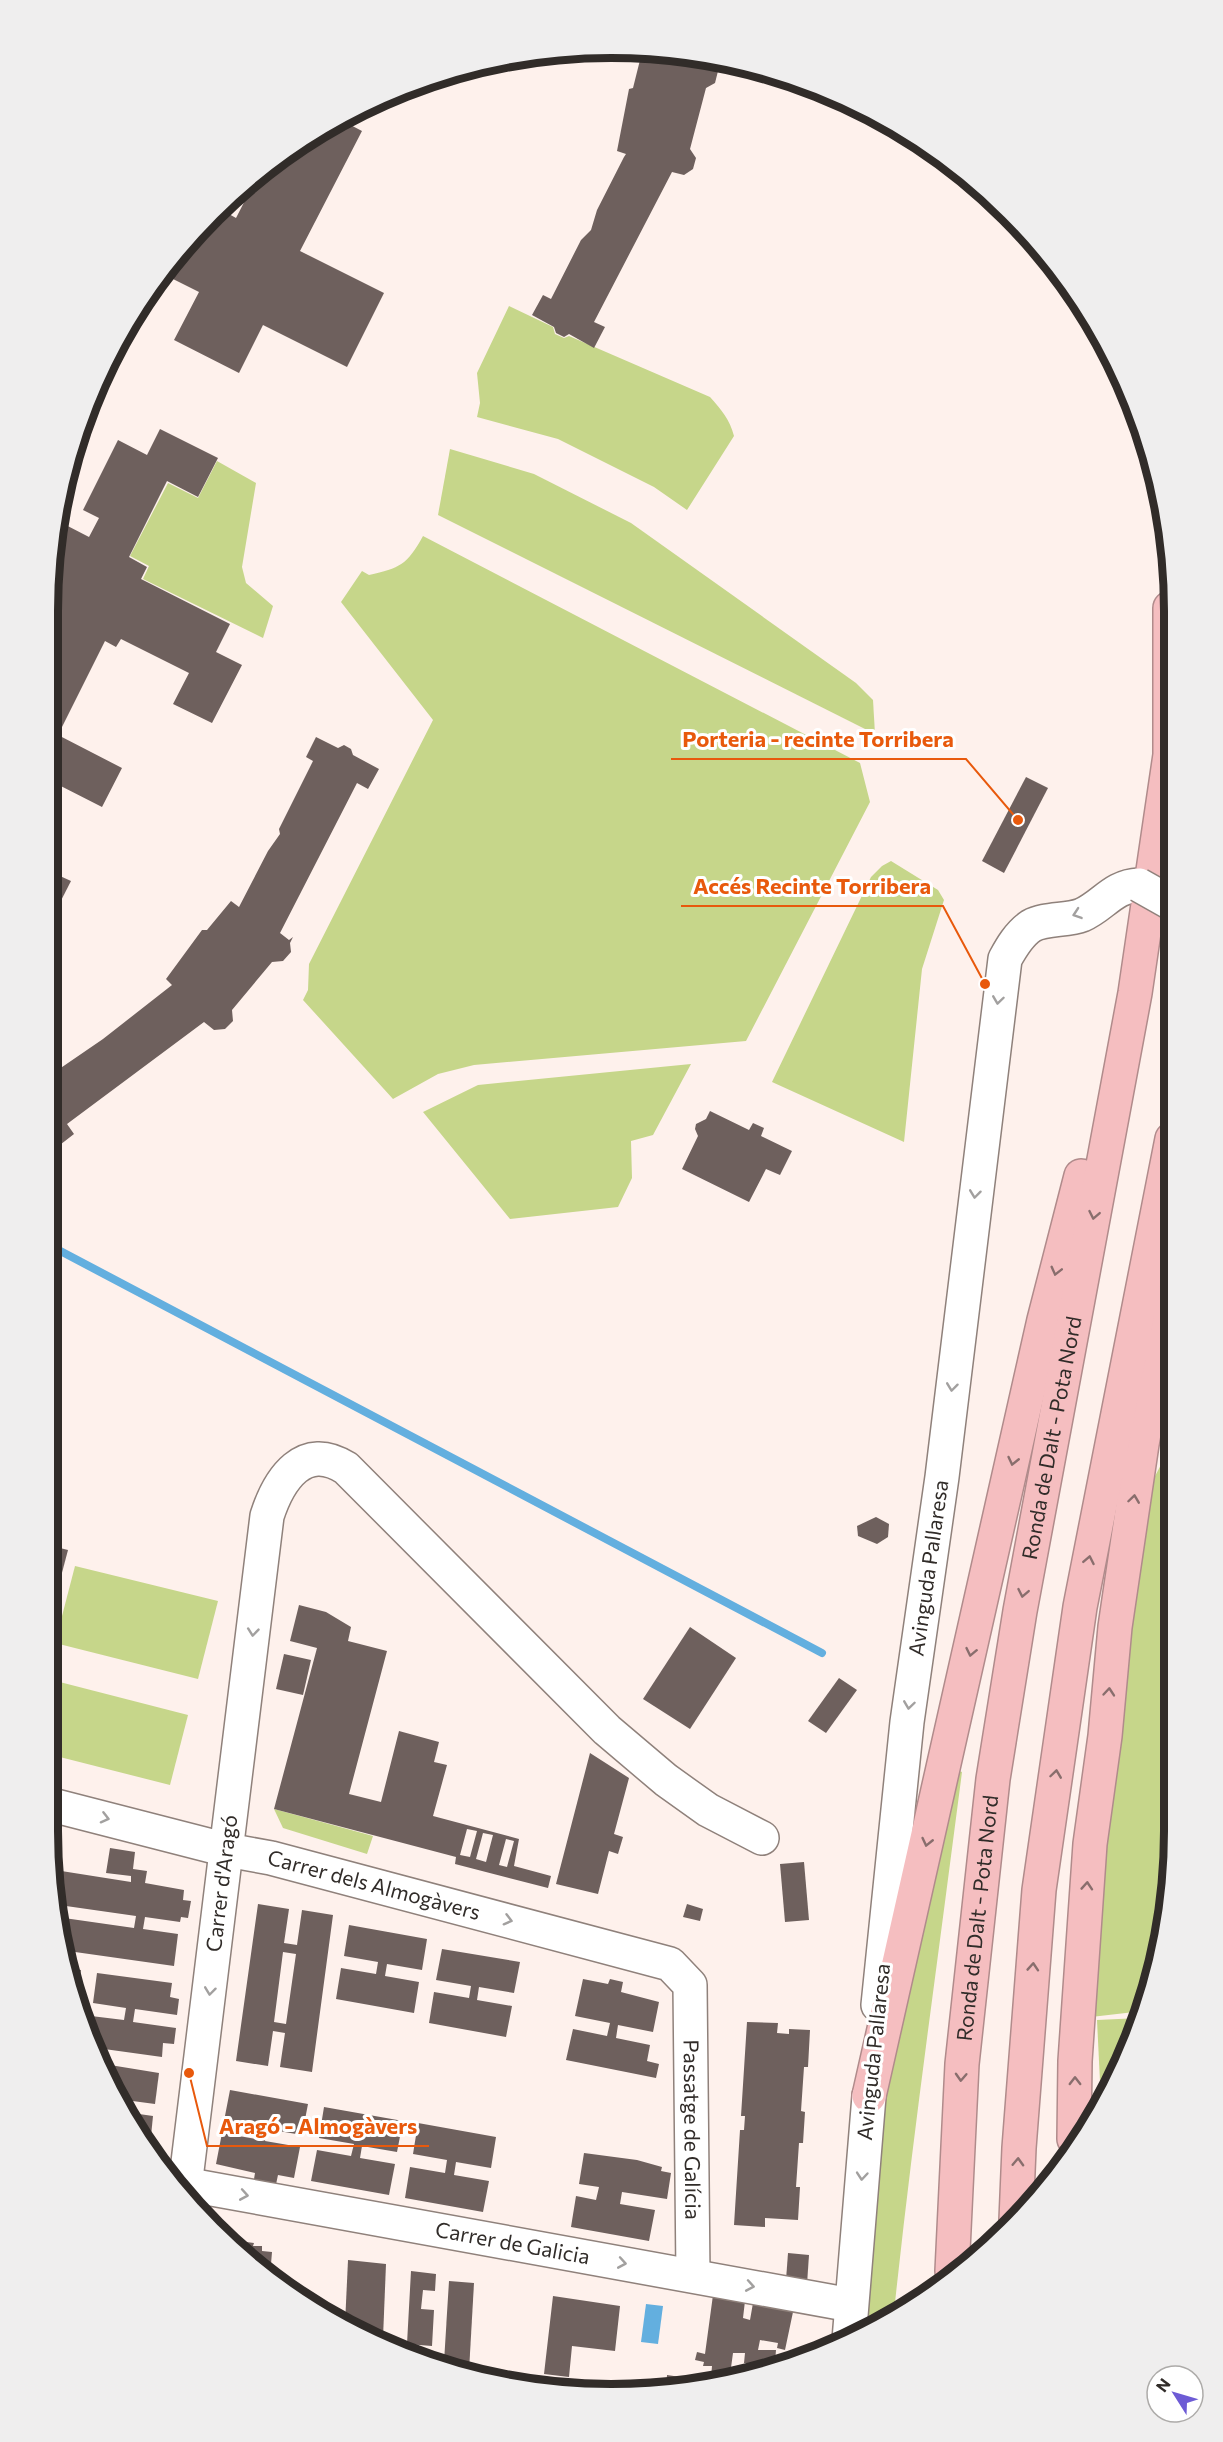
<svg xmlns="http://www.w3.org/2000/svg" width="1223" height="2442" viewBox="0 0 1223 2442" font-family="Commissioner,sans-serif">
<rect width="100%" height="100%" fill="#fef1ec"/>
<g fill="#c6d68a">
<path d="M509 306 553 327 555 334 564 338 569 336 710 397C721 409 730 420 734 436L687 510 654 487 558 439 477 417 480 403 477 373Z"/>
<polygon points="450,449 534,474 631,523 856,683 873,700 875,734 438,515"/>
<polygon points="217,461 256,483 242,567 246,583 273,606 263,638 143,579 149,566 130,556 168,483 198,498"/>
<path d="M423 536 860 763 870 802 746 1041 474 1065 438 1074 393 1099 303 1000 308 990 309 964 433 720 341 602 362 571 369 575C400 568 407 565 423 536Z"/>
<polygon points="891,861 938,890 944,900 922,969 904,1142 772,1082 871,877 882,866"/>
<polygon points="691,1064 653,1135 631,1141 632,1178 618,1207 510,1219 423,1112 478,1085"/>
<polygon points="1173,1442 1174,1867 1156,1976 1143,2011 1091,2017 1108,1760 1154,1478"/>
<polygon points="75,1566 218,1601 198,1679 55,1643"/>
<polygon points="48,1679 188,1715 170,1785 48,1754"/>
<path d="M951 1768 962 1772C939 1952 913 2132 894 2312L863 2334 884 2100Z"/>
<polygon points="274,1809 373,1836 367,1854 283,1828"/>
<polygon points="1140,2018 1117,2079 1101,2102 1097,2020"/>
</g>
<polygon fill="#63afdf" points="646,2304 663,2306 658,2344 641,2342"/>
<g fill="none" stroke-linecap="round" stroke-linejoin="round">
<polyline stroke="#63afdf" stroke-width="8" points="49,1245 822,1653"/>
</g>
<g fill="#6e605d" fill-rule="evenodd">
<polygon points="651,50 712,60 718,71 715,83 706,88 690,149 696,158 693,169 684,175 672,172 594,322 605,327 594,348 569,334 564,337 556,333 554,327 532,315 543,295 551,299 581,240 591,230 597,210 624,157 626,154 617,151 629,89 633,88 642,52 651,54"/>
<polygon points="339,119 362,131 300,251 384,293 347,367 263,325 239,373 174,340 199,292 161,273 164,269 220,209 236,218 258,175"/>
<polygon points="160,429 218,458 198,497 167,481 129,557 147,567 141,579 230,624 216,652 242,665 212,723 173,704 189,673 121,639 116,647 105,641 58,735 122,768 102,807 49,780 49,575 58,521 89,537 99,518 83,510 118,440 147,455"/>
<polygon points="316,737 338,748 344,745 351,749 353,755 379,769 368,789 357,783 280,933 289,940 293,937 290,943 291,952 283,961 272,962 232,1010 233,1021 225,1029 214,1030 204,1022 67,1124 74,1134 56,1148 49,1138 49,1076 103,1039 172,985 166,979 202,930 207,930 231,901 239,907 268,851 280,834 279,829 313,761 306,757"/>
<polygon points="1026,777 1048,788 1004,873 982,861"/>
<polygon points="49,871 71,881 49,924"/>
<polygon points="710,1111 749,1130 753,1123 764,1128 761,1136 792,1151 780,1175 766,1169 749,1202 682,1169 698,1136 695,1129 696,1124 706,1119"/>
<polygon points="876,1517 889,1524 888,1537 877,1544 858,1536 857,1526"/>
<polygon points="48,1545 68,1550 49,1622 48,1622"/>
<path d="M299 1605 326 1612 351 1627 348 1641 387 1651 349 1794 381 1802 399 1731 439 1742 434 1762 447 1765 433 1816 519 1839 514 1866 551 1876 548 1888 455 1864 456 1857 274 1809 317 1648 290 1641ZM467 1829 477 1831 470 1857 460 1855ZM483 1833 493 1835 486 1862 476 1859ZM506 1839 514 1841 507 1867 499 1865Z"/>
<polygon points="690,1627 736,1658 690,1729 643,1699"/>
<polygon points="284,1654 311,1660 303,1695 276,1689"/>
<polygon points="839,1678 857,1690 826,1733 808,1721"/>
<polygon points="590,1753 629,1778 614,1834 623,1837 618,1854 609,1851 598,1894 556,1884"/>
<path d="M110 1848 135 1852 133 1869 147 1871 145 1883 184 1890 183 1900 191 1901 188 1918 181 1917 180 1922 145 1917 143 1929 178 1934 174 1966 68 1951 55 1870 131 1882V1876L106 1873ZM66 1906 136 1916 134 1928 64 1918Z"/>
<polygon points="804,1862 809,1920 785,1922 780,1864"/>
<path d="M258 1904 289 1909 284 1943 297 1945 302 1910 333 1915 312 2072 280 2067 285 2033 273 2031 268 2066 236 2061ZM283 1952 296 1954 286 2024 274 2022Z"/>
<polygon points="687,1904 703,1909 700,1921 683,1917"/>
<polygon points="349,1925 427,1939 422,1970 387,1964 385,1976 419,1982 414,2013 336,1999 341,1968 376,1974 378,1962 344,1956"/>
<polygon points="442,1949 520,1962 514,1993 479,1987 477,2000 512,2006 506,2037 429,2023 434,1992 469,1998 471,1986 436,1980"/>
<polygon points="71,1969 81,1970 76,2000"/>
<polygon points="97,1973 172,1983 170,1997 179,1999 177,2015 135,2009 133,2022 176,2028 174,2044 163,2043 162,2057 97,2048 89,2032 91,2016 124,2020 126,2008 93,2003"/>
<polygon points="583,1979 608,1984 610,1979 623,1982 621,1992 659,2002 653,2032 618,2025 616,2038 650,2045 647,2061 659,2064 656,2078 566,2060 573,2029 607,2036 610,2023 575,2016"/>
<polygon points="747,2022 778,2023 777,2033 789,2034 789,2029 810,2030 808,2067 804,2067 801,2111 805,2112 803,2143 799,2143 796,2187 800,2187 798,2220 765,2218 765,2227 734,2225 740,2130 744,2130 745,2116 741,2116"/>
<polygon points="110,2065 159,2073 155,2104 125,2100 107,2066"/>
<polygon points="230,2090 308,2104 302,2135 267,2129 265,2141 300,2147 294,2178 278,2175 275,2189 253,2185 255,2173 216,2164 222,2133 256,2139 259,2127 224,2121"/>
<polygon points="324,2107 403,2121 397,2152 362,2146 360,2158 395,2164 389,2195 311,2181 317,2150 351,2156 354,2144 319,2138"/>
<polygon points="132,2113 153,2116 150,2146"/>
<polygon points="418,2123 496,2137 491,2168 456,2162 454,2175 489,2181 483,2212 405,2198 410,2167 445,2173 447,2160 413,2154"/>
<polygon points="584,2153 637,2160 662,2167 661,2171 671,2173 667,2199 622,2192 620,2204 655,2210 649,2241 571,2227 576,2196 596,2200 599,2187 579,2184"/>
<polygon points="231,2240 254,2243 253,2246 262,2246 262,2251 272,2252 270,2276 240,2254 229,2243"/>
<polygon points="788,2253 809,2255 807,2284 786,2280"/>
<polygon points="348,2260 386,2264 383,2338 345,2324"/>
<polygon points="411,2271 436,2274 435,2291 423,2290 421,2309 434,2310 432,2346 407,2344"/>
<polygon points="449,2281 474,2283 469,2371 444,2362"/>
<polygon points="713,2295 745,2301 743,2318 750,2320 753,2303 793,2312 785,2350 777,2348 778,2343 760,2340 758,2350 776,2350 775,2362 764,2365 744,2363 745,2353 733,2353 730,2375 685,2389 666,2389 667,2375 701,2380 711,2378 712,2366 703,2366 704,2362 695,2360 697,2352 705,2354"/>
<polygon points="553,2296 620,2306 615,2351 572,2346 569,2377 544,2374"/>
</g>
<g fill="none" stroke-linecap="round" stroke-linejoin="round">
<defs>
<g id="street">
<path id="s1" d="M48 1804 227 1850 271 1858 670 1964 690 1985 693 2275"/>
<path id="s2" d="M878 2005 907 1722 942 1477 1005 959C1011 948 1019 934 1031 926 1045 918 1067 921 1082 915 1103 906 1113 886 1139 885"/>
<path id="s3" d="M173 2182 851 2305"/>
<path id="s4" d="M184 2195 267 1516C279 1479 304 1441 346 1468L607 1730 666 1780 708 1810 762 1838"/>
</g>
<polyline id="secondary" points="849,2340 869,2096"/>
<g id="highway">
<polyline points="869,2096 1044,1320 1081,1176"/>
<polyline points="1074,2139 1075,2061 1090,1844 1105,1736 1115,1627 1142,1444 1172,1278"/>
<polyline points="1016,2220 1019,2148 1039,1890 1080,1607 1172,1139"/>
<path id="s5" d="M952 2271 962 2064 993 1779 1020 1611 1135 993 1170 755V608"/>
</g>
</defs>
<use href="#street" stroke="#8f817b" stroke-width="36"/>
<use href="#secondary" stroke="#8f817b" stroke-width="36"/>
<use href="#highway" stroke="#b08b8b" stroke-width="36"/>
<use href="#street" stroke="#fff" stroke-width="33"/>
<use href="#secondary" stroke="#fff" stroke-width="33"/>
<use href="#highway" stroke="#f5bec0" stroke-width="33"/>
<defs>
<polyline id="street-bridge" points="1139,885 1171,903"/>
</defs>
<use href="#street-bridge" stroke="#8f817b" stroke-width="36" stroke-linecap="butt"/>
<use href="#street-bridge" stroke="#fff" stroke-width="33"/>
</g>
<defs><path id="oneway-chevron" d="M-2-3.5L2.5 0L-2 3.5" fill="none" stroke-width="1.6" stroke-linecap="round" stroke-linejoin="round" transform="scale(1.5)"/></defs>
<g stroke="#a2a09f">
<use href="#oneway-chevron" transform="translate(1077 914) rotate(161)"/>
<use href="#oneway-chevron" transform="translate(998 1000) rotate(98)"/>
<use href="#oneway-chevron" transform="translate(975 1194) rotate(97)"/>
<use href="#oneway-chevron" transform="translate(952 1387) rotate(97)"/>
<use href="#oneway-chevron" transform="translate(253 1632) rotate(96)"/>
<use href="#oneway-chevron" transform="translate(909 1705) rotate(98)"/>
<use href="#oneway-chevron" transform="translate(105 1818) rotate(14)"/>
<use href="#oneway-chevron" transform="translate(508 1920) rotate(15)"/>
<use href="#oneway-chevron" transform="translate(210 1991) rotate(97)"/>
<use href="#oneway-chevron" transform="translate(862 2176) rotate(95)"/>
<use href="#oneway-chevron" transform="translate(244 2195) rotate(10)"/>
<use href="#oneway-chevron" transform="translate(622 2263) rotate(10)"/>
<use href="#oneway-chevron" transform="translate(750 2286) rotate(10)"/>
</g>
<g stroke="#896e6d">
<use href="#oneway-chevron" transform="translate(1094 1215) rotate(101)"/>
<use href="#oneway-chevron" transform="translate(1056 1271) rotate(104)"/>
<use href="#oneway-chevron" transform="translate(1013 1461) rotate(103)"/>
<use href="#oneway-chevron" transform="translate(1134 1499) rotate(-82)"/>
<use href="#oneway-chevron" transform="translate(1089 1560) rotate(-79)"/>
<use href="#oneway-chevron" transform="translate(1023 1593) rotate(101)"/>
<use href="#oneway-chevron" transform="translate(971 1652) rotate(102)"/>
<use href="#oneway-chevron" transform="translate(1109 1692) rotate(-85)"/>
<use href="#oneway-chevron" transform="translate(1056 1774) rotate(-82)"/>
<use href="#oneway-chevron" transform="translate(927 1842) rotate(103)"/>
<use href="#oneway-chevron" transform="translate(1087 1886) rotate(-86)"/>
<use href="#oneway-chevron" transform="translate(1033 1967) rotate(-86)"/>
<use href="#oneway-chevron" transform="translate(961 2077) rotate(93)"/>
<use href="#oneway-chevron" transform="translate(1075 2081) rotate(-90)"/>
<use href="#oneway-chevron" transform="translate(1018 2162) rotate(-88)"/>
</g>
<g text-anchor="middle" stroke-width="6" stroke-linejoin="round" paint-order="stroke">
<g font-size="21" fill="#312c29" stroke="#fff">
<text dy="7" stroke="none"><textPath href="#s5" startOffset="840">Ronda de Dalt - Pota Nord</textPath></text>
<text dy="7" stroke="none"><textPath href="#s2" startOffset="440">Avinguda Pallaresa</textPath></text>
<text dy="7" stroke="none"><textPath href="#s4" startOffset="314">Carrer d'Aragó</textPath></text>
<text dy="7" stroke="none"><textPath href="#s1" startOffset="336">Carrer dels Almogàvers</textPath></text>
<text dy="7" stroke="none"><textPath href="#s5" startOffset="354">Ronda de Dalt - Pota Nord</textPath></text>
<text transform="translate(874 2052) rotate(-84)" y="7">Avinguda Pallaresa</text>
<text dy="7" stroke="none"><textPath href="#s1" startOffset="816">Passatge de Galícia</textPath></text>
<text dy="7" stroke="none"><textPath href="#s3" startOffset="345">Carrer de Galicia</textPath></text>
</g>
</g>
<path d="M0 0H1223V2442H0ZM611 58H611A553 553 0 0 1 1164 611V1831A553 553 0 0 1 611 2384H611A553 553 0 0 1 58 1831V611A553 553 0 0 1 611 58Z" fill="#efeeee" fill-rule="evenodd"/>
<path fill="none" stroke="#312c29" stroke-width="8" d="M611 58H611A553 553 0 0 1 1164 611V1831A553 553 0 0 1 611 2384H611A553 553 0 0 1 58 1831V611A553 553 0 0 1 611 58Z"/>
<path fill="none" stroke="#e8590c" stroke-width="2" d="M1018 820L966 759H671M985 984L943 906H681M189 2073L207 2146H429"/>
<g fill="#e8590c" stroke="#fff" stroke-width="2">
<circle cx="1018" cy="820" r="6"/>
<circle cx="985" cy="984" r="6"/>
<circle cx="189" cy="2073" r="6"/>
</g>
<g font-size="22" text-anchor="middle" font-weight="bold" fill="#e8590c" stroke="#fff" stroke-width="6" stroke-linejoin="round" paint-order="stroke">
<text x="818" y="747">Porteria - recinte Torribera</text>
<text x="812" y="894">Accés Recinte Torribera</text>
<text x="318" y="2134">Aragó - Almogàvers</text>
</g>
<g transform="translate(1175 2394) rotate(307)"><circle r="28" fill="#ffffff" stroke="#adaba9" stroke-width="1.5"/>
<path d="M0-4.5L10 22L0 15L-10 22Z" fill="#6d5bd5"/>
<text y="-9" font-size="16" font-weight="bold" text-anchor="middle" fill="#312c29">N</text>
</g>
</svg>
